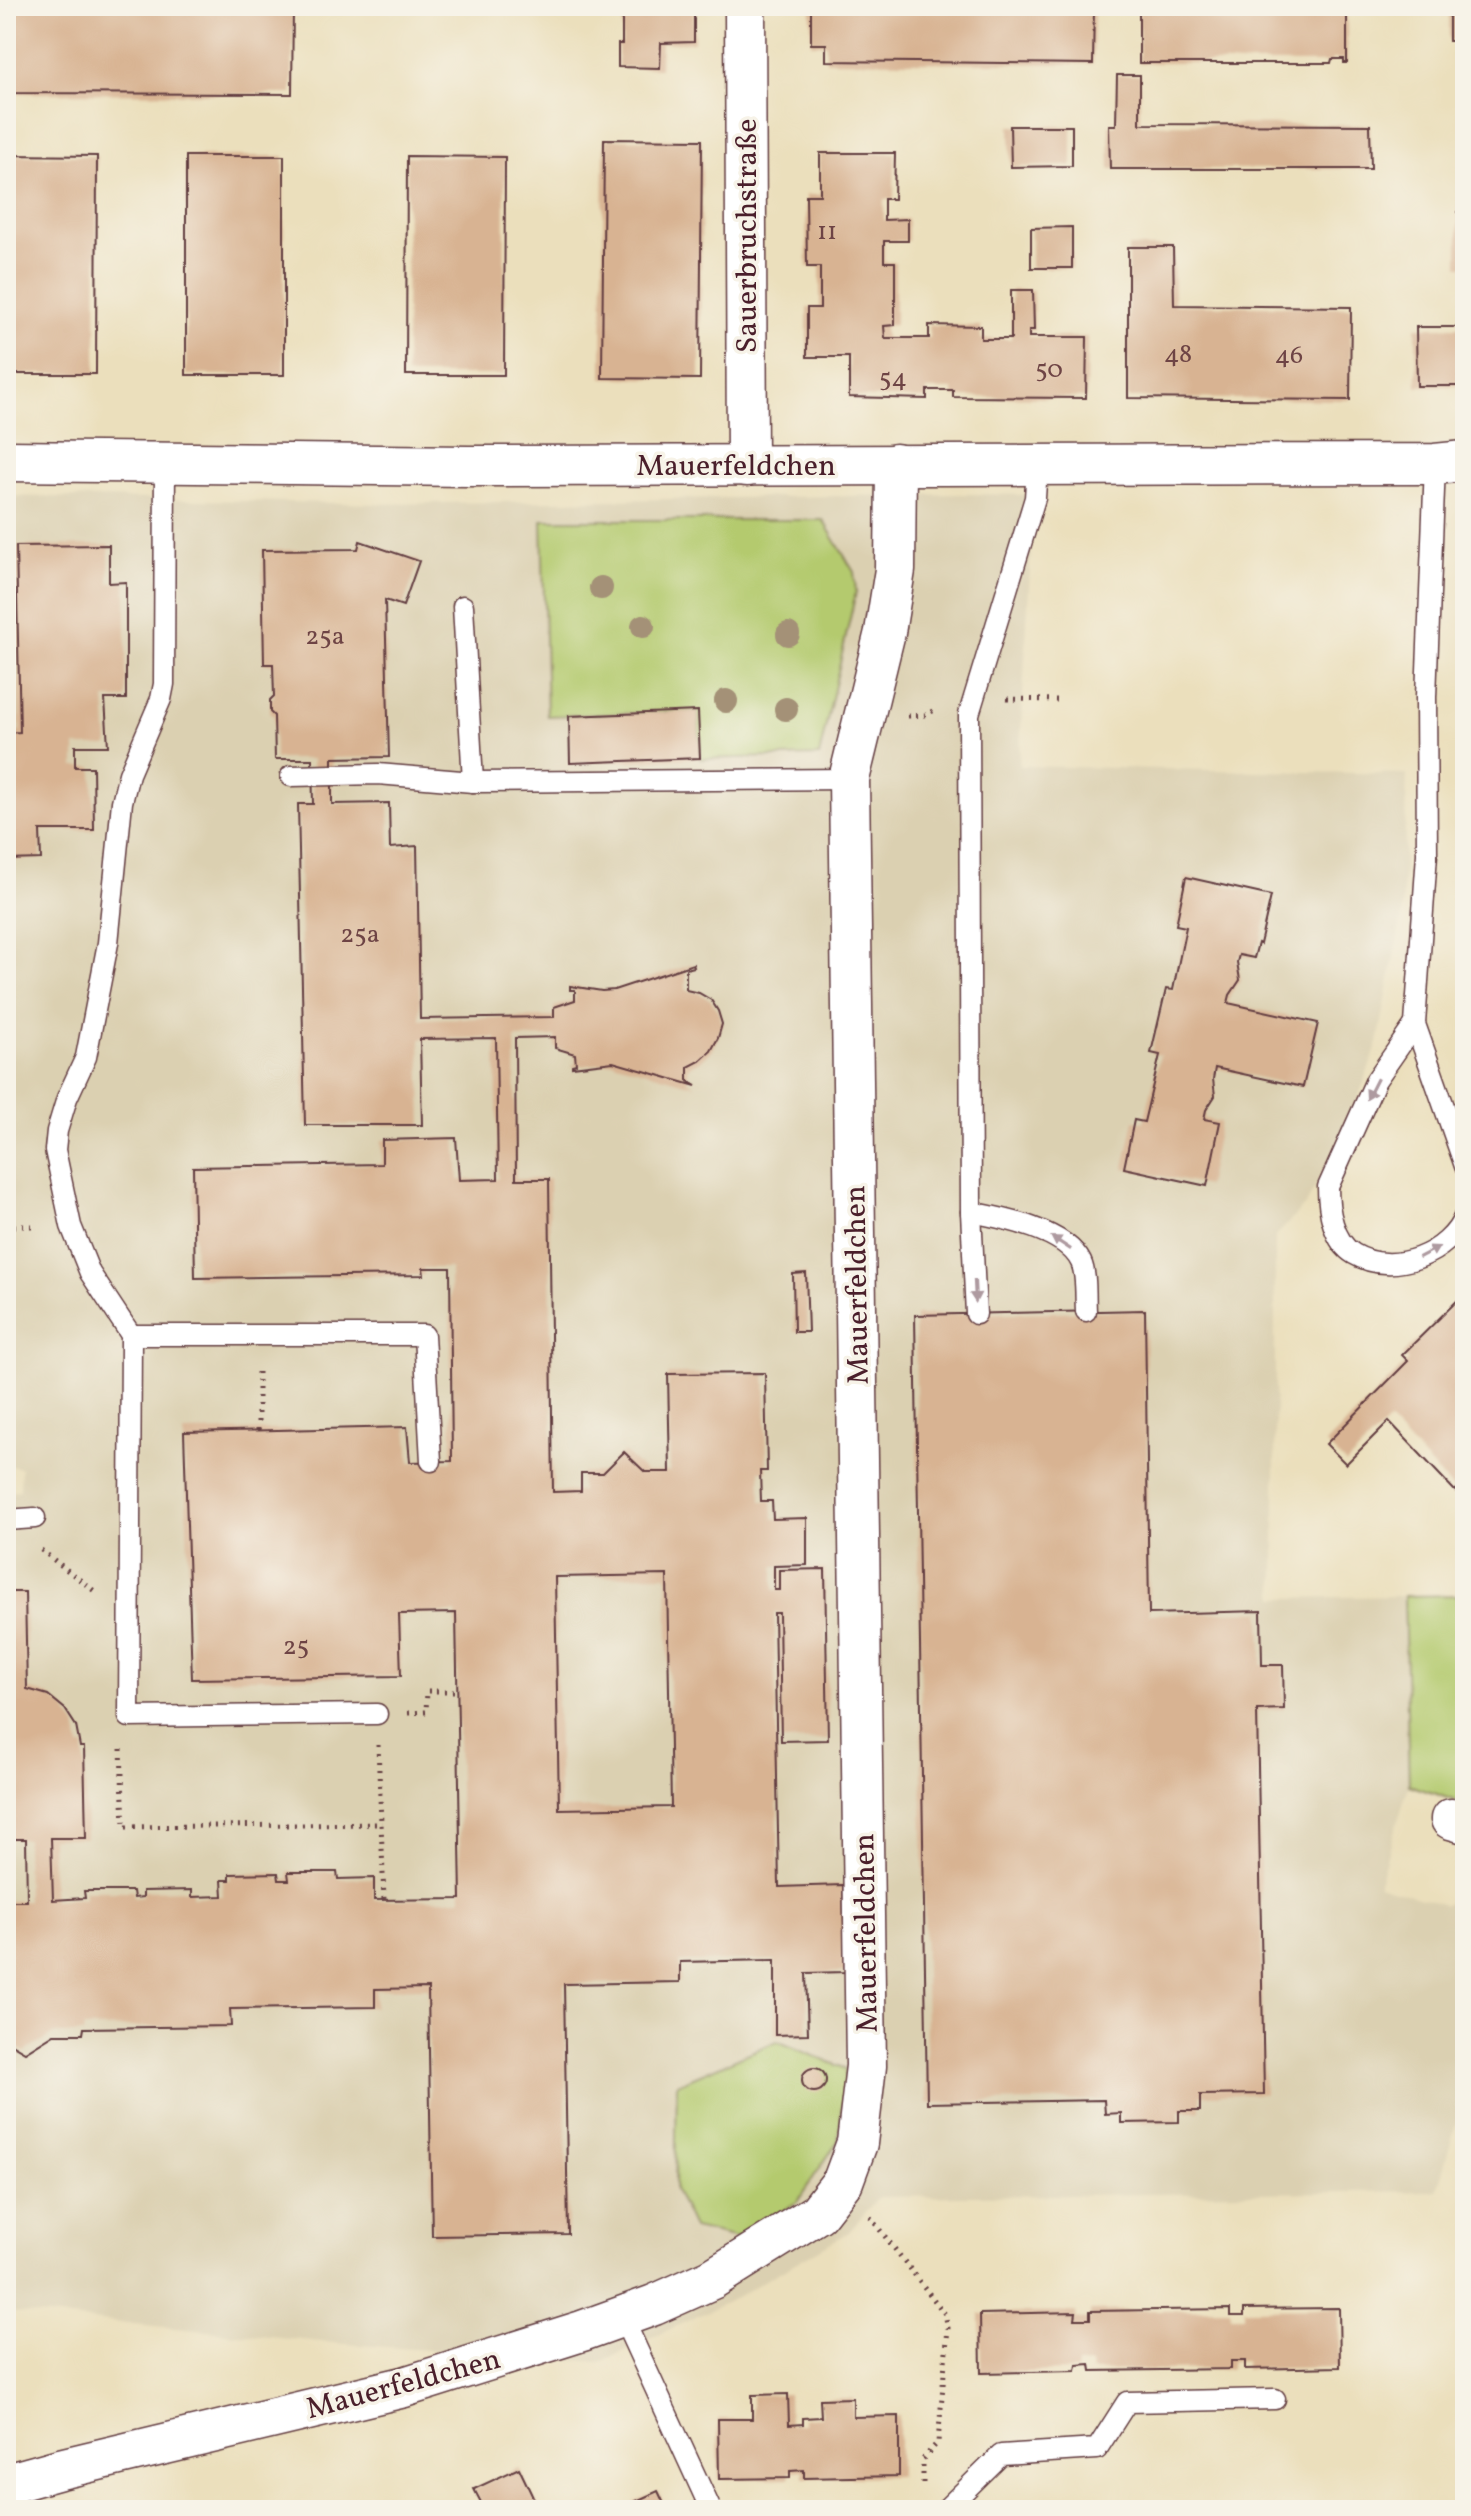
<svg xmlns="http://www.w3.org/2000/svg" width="1471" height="2516" viewBox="0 0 1471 2516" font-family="Vollkorn,serif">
<rect width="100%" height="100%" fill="#f7f3e8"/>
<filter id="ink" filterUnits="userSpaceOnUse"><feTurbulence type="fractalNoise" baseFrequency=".0125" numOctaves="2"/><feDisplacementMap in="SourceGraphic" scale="16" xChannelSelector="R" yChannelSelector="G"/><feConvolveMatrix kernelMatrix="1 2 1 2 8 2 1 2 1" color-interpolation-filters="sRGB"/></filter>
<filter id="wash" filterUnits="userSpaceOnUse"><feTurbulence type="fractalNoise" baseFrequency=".006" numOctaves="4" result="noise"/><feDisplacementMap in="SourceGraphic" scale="32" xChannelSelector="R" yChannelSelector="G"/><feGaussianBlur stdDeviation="1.8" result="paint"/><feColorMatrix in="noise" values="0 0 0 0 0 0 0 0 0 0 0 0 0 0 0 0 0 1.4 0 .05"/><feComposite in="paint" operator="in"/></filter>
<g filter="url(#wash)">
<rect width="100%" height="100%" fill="#ebdfbc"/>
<polygon fill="#dbd0b1" points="962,494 1034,495 1019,766 1407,774 1402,914 1378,1043 1355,1107 1307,1203 1275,1237 1275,1598 1404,1596 1409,1785 1378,1885 1445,1905 1465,1894 1465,2092 1437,2191 878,2197 849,2232 729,2301 601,2362 344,2344 6,2312 6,1494 20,1490 21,1468 6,1465 6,496 381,504"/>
<g fill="#b4ca6e" stroke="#7f744c" stroke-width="2">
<polygon points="542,520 823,520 854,572 856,592 819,756 700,759 698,711 547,716"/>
<polygon points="1465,1595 1465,1804 1409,1785 1404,1596"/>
<polygon points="777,2041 846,2069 838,2141 797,2202 737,2238 693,2228 675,2190 677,2084"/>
</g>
<g id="blocks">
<g fill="#d8b392" fill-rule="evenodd">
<polygon points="6,6 293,6 292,94 6,93"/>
<polygon points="622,6 694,6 694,42 661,43 660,68 618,67 618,44 622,44"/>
<polygon points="811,6 1094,6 1093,64 826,61 826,44 811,44"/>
<polygon points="1139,6 1347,6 1347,63 1344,63 1344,59 1332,59 1331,63 1139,63"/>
<rect x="1449" y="6" width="16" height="35"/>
<polygon points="1117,75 1140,75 1140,124 1370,125 1371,169 1110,169 1109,125 1116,125"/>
<polygon points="1010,126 1072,126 1072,166 1011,167"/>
<polygon points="604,139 702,140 700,379 602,378"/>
<polygon points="820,153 895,153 894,199 884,199 884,220 908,219 908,241 884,241 884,262 895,262 895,325 884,326 885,338 929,338 929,325 981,326 981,339 1011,339 1011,290 1033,290 1034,330 1029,330 1029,337 1087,337 1086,398 953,397 953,390 927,390 927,399 849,397 849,357 807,357 807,308 820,308 820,267 807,267 806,195 820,195"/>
<polygon points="6,155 97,156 96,374 6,374"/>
<rect x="186" y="156" width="98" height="219"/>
<polygon points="407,156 505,157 504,375 406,375"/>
<rect x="1458" y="197" width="7" height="69"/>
<polygon points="1072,227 1072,268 1031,268 1031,228"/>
<polygon points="1128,247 1173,247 1174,305 1351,307 1350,400 1128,398"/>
<polygon points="1416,327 1465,327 1465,386 1417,386"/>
<path d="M360 541 419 561 403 606 385 600 389 757 332 758V804L389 803 390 848 417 846 420 1019 554 1017V1007L575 1000V990H570V986L602 991 614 990 693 964 694 967 686 969V990L699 993 711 1000 718 1011 722 1024 718 1038 711 1051 700 1061 688 1067V1081L696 1086 613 1062 572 1067V1065L576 1064 575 1054 555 1048V1037L515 1038 516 1179H549L553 1492 581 1491V1473H603L624 1452 645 1472H670L668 1374 765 1373 767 1471H760L761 1501H772L773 1519 807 1518V1565L774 1566V1590H779V1570L825 1569 828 1740 781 1741 779 1613H774L779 1887 843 1885 845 1972 806 1973 808 2034 775 2035V1960L680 1962V1982L564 1984 568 2234 432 2236 428 1988 375 1989V2007L230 2009 231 2026 84 2028 83 2034H54L25 2052 6 2041V1901H27L26 1839H6V1592H25L27 1689 48 1695 65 1709 76 1726 80 1747H84L86 1838H51L53 1900 85 1898 84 1891H133L134 1898 143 1897V1891L192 1890V1897L223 1896 222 1880H230V1874L278 1873 279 1880H289L288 1872H337L338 1879 374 1878V1900L461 1899 456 1613 399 1614 401 1676 192 1679 184 1432 407 1427 410 1462 452 1461 450 1268H423L424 1275 195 1278 193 1167 382 1164V1140L456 1138 459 1180 498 1179 496 1038 420 1039 422 1125H305L298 804H313L312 759H275L274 716 270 712V700L274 696 273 664H264L262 550 358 549ZM667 1575 671 1807 559 1809 555 1577Z"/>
<polygon points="109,545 109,583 126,582 126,699 105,699 108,746 75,746 75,767 93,767 94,830 40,830 41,859 6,860 6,733 20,732 16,546"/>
<polygon points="698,711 700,758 570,763 569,716"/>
<polygon points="1186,877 1271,896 1260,944 1258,943 1254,958 1239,955 1237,962 1240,980 1230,995 1228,1003 1318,1023 1303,1087 1215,1068 1213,1079 1215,1096 1206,1110 1204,1119 1220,1122 1207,1186 1124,1168 1134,1120 1144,1122 1160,1055 1151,1053 1166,989 1173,990 1186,927 1176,925"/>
<polygon points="806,1273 808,1332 794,1332 793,1274"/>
<polygon points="1465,1293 1465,1481 1455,1491 1389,1421 1346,1464 1326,1444 1408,1361 1402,1355"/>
<polygon points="1145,1310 1149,1614 1261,1611 1262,1665 1283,1665 1284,1709 1257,1710 1264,2094 1200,2095 1200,2111 1179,2111 1179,2122 1121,2123 1121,2113 1105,2114 1104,2100 927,2103 915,1315"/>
<circle cx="814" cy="2080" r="12"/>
<polygon points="1339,2308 1340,2367 1245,2369 1245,2361 1231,2361 1231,2369 1091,2371 1090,2364 1077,2365 1076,2371 981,2373 980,2314 1076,2312 1075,2319 1090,2319 1090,2311 1230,2309 1230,2316 1244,2316 1244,2309"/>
<polygon points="788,2394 789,2425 803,2424 803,2418 821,2417 820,2399 853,2398 853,2417 899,2416 899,2476 804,2478 804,2470 790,2471 790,2478 719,2479 718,2419 752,2419 752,2395"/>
<polygon points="519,2468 539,2510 485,2510 474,2489"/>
<polygon points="658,2491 667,2510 638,2510 634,2502"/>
</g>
</g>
</g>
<g filter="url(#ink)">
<use href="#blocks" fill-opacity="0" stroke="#623c41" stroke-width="2"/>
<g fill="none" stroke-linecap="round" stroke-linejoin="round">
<defs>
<g id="lane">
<polyline points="165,462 164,684 161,699 129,774 122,802 108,943 86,1057 67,1098 57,1131 55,1150 71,1226 90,1273 131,1335 129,1717 377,1714"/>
<polyline points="1435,464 1426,697 1427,854 1415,1024 1465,1166"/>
<polyline points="463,606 473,782 849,779"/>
<polyline points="291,776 378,774 473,782"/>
<path d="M1415 1024 1376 1080 1328 1187C1328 1208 1333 1242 1354 1254 1393 1277 1450 1254 1465 1215"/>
<path d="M971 1212C1002 1218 1066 1230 1081 1262 1087 1275 1085 1297 1086 1311"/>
<polyline points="976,1314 971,1212 969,714 1035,498 1037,467"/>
<polyline points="131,1335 424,1335 431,1461"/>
<polyline points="6,1520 35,1518"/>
<polyline points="622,2316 711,2510"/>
<polyline points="945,2510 1001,2455 1097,2449 1127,2402 1275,2399"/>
</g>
<g id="street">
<polyline points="745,6 747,466"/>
<polyline points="6,461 468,466 1435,464 1465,461"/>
<polyline points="1451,1819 1465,1823"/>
<polyline points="6,2484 60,2469 404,2387 582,2331 654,2305 712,2279 818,2213 843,2181 857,2143 866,2066 849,779 885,632 895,570 896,464"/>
</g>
</defs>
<use href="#lane" stroke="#623c41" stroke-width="23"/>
<use href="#street" stroke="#623c41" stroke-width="43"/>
<g stroke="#623c41" stroke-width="5" stroke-dasharray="2 6" stroke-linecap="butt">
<polyline points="1007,699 1058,700"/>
<polyline points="908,716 926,715 936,709"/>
<polyline points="6,1226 37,1226"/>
<polyline points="258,1430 258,1369"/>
<polyline points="41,1550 97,1593"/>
<polyline points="408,1713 426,1712 427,1691 458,1691"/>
<polyline points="378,1745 384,1900"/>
<polyline points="121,1749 124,1827 382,1824"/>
<polyline points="870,2217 945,2314 948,2328 938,2442 923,2459 923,2483"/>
</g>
<use href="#lane" stroke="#fff" stroke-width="20"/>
<use href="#street" stroke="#fff" stroke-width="40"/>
</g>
<g fill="#a49177">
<circle cx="601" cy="588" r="12"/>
<circle cx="643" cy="626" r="12"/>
<circle cx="788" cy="634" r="12"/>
<circle cx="726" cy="701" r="12"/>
<circle cx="786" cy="709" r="12"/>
</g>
<defs><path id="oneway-solid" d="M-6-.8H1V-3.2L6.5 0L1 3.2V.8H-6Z" transform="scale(2)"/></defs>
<g fill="#ae9aa0">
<use href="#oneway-solid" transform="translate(1372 1089) rotate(117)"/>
<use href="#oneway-solid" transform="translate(1061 1243) rotate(-147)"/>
<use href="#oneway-solid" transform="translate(1429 1252) rotate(-28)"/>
<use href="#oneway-solid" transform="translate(975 1291) rotate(87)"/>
</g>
</g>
<g text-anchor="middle" stroke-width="7" stroke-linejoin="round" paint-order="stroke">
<g font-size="26" fill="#6e4445">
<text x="827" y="239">11</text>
<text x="1178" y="362">48</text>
<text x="1289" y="363">46</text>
<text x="1049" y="377">50</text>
<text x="893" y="386">54</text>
<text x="325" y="644">25a</text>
<text x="360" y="942">25a</text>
<text x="296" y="1654">25</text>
</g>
<g font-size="30" fill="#4a1f2b" stroke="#f7f3e8">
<text transform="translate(746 236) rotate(-90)" y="10">Sauerbruchstraße</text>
<text x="736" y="475">Mauerfeldchen</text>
<text transform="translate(856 1285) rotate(-91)" y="10">Mauerfeldchen</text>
<text transform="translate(865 1933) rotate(-91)" y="10">Mauerfeldchen</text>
<text transform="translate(403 2383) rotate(-15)" y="10">Mauerfeldchen</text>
</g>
</g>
<rect width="1471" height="2516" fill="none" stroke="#f7f3e8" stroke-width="32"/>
</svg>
